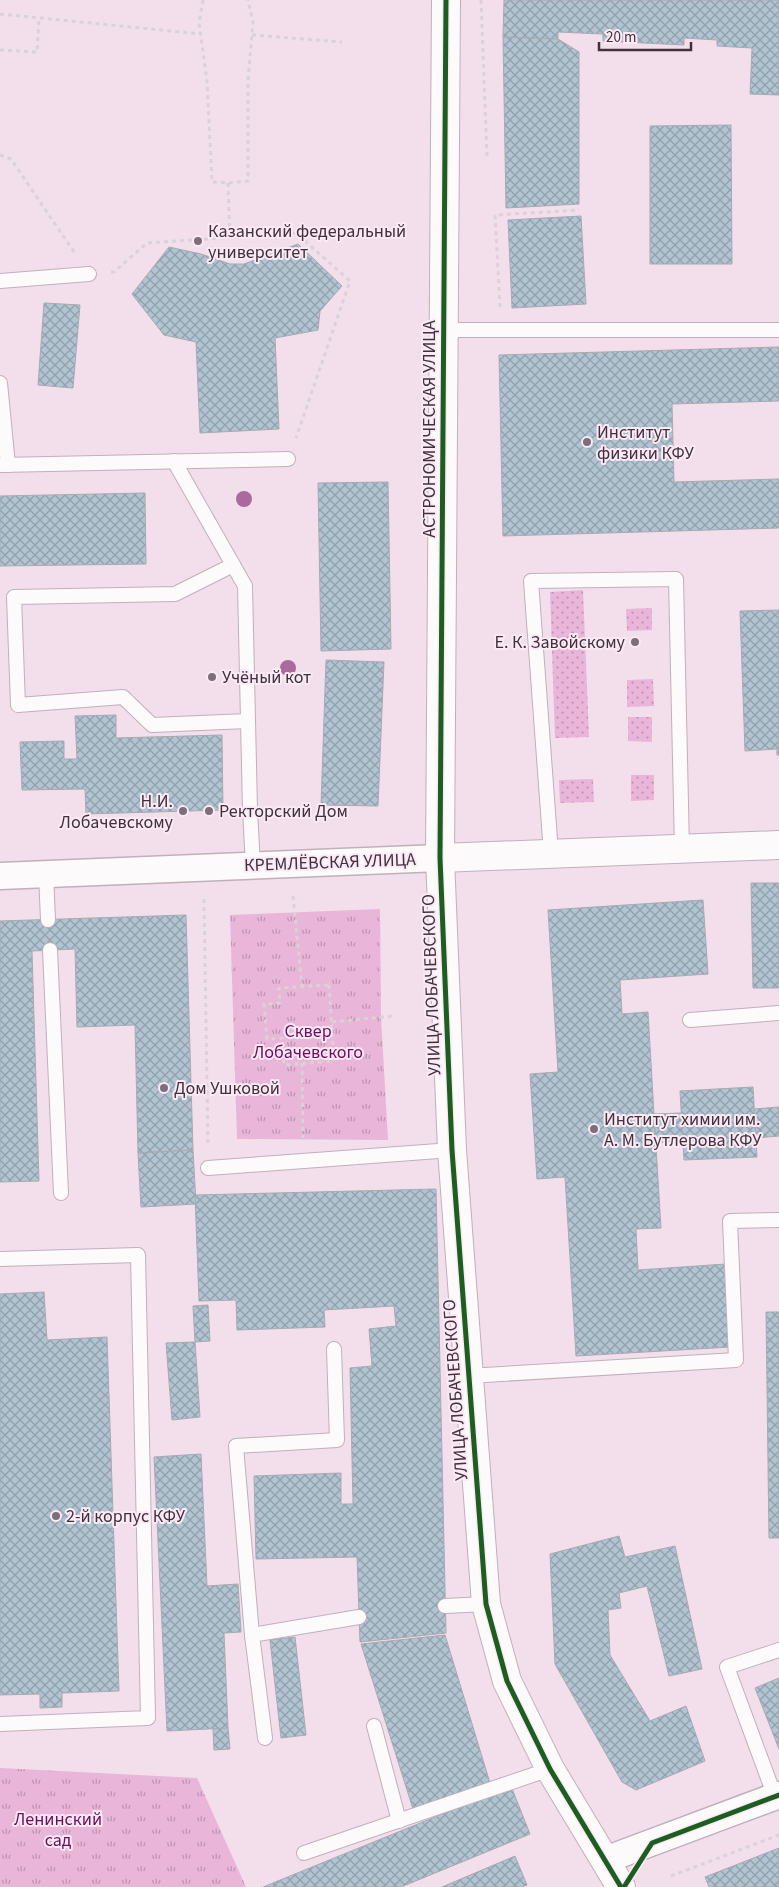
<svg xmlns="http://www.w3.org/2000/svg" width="779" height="1887" viewBox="0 0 779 1887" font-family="'Source Sans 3',sans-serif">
<defs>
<pattern id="grass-dots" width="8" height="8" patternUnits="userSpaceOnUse" patternTransform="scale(1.25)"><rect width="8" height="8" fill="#e9b5d9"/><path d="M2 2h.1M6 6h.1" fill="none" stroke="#be94b1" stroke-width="1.8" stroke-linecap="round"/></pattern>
<pattern id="park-tufts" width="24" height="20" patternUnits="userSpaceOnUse" patternTransform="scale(1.25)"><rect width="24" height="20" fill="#e9b5d9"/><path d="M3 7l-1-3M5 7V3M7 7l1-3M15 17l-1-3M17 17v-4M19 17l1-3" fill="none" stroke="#be94b1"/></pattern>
<pattern id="building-cross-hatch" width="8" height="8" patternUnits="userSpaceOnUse" patternTransform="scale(1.25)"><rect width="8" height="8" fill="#b0c4d1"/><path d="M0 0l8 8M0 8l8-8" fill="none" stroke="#91a0ab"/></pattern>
</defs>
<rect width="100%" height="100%" fill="#f3deec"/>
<g fill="url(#grass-dots)">
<polygon points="583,590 589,737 555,738 550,592"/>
<polygon points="652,608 652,630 627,631 626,609"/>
<polygon points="653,679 654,706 627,707 627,680"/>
<polygon points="628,717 652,717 652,742 628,741"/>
<polygon points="631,775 654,775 654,800 631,801"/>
<polygon points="593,779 594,802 560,803 559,780"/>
</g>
<g fill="url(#park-tufts)">
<polygon points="380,909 381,1017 388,1140 237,1139 230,915"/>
<polygon points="0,1768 197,1778 246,1887 0,1887"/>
</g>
<g fill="url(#building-cross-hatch)" stroke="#a9a9b2">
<polygon points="504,0 779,0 779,95 750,94 752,48 717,46 717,40 684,38 684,45 603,41 603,34 558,32 558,39 503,37"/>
<polygon points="503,37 558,39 579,52 579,204 506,208"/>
<polygon points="731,125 732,264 650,264 650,126"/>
<polygon points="581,216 586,304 512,308 508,220"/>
<polygon points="298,244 342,286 320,311 318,330 275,338 279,429 200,433 196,342 164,335 132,294 169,247 201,254 230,264 244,264"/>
<polygon points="44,303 80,305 73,388 38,385"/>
<polygon points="779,347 779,401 672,404 674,482 779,479 779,528 503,536 499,355"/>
<polygon points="388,482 391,649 321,651 318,483"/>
<polygon points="145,493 146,564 0,566 0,496"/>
<polygon points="779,610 779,755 777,755 777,749 745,751 740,611"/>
<polygon points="326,660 384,662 378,806 321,805"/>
<polygon points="116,715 116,738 222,735 223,810 86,814 85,789 22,790 20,742 64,741 64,759 77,759 75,716"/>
<polygon points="751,883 779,883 779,988 753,988"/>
<polygon points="703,900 708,974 620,980 622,1014 648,1012 654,1114 661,1228 636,1229 638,1270 726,1264 731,1347 576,1356 565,1177 537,1179 530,1074 558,1072 548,910"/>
<polygon points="186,915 193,1150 138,1153 135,1025 77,1027 75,949 32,951 39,1181 0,1182 0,921"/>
<polygon points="753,1087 757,1157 684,1160 680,1091"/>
<polygon points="779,1107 779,1136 756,1138 754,1109"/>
<polygon points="681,1113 683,1141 656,1143 654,1114"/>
<polygon points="193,1150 196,1204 141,1207 138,1153"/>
<polygon points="436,1189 446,1633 360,1642 357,1557 256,1559 254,1476 341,1473 341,1504 353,1504 350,1368 372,1366 369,1329 396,1326 394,1306 324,1310 325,1327 237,1330 236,1300 199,1301 195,1195"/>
<polygon points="44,1292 47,1340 107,1337 119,1691 62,1693 62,1707 40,1708 40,1694 0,1695 0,1294"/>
<polygon points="208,1305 210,1341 195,1342 193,1306"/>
<polygon points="766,1312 779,1312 779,1538 769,1538"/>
<polygon points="195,1342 200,1417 172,1420 166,1343"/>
<polygon points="201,1454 207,1586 238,1584 241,1632 224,1633 228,1728 167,1731 154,1457"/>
<polygon points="619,1536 625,1557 675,1546 702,1669 669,1676 647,1586 619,1593 621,1608 608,1610 610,1655 650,1721 686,1706 705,1761 636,1790 622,1782 555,1664 550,1554"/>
<polygon points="445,1635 490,1783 413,1809 361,1644"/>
<polygon points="295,1637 306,1735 281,1738 270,1640"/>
<polygon points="779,1678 779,1749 755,1688"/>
<polygon points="228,1728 230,1749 214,1750 213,1729"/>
<polygon points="511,1786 530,1834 401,1887 263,1887"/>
<polygon points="779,1848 779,1887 709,1887 705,1877"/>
<polygon points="515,1856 527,1885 522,1887 442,1887"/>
</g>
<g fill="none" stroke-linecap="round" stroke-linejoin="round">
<defs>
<g id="lane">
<polyline points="0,281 89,274"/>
<polyline points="444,330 779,330"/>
<polyline points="0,383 8,465"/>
<polyline points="174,461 245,586 250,810 253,866"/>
<polyline points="0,465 288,459"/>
<polyline points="233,565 175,594 14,597 18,705 123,697 152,725 248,721"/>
<polyline points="551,853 531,581 676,579 682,849"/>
<polyline points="46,874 48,920"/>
<polyline points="50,950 61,1193"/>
<polyline points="690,1020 779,1013"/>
<polyline points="208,1168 452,1150"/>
<polyline points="0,1259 138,1255 148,1718 0,1724"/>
<polyline points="468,1376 736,1360 730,1221 779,1220"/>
<polyline points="445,1606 486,1604"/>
<polyline points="252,1635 236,1446 337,1440 334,1349"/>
<polyline points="374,1726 399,1821"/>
<polyline points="265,1738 252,1635 359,1617"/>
<polyline points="775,1797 727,1667 779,1650"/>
<polyline points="304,1853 550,1769"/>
</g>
<g id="street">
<polyline points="0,876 440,858"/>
<polyline points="605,1860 779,1795"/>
</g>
<g id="secondary">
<polyline points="446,0 440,858 452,1150 486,1604 507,1681 550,1769 621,1887"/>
<polyline points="440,858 779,845"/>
</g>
</defs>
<use href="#lane" stroke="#c0b0bb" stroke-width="16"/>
<use href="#street" stroke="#c0b0bb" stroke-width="29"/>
<use href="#secondary" stroke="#c0b0bb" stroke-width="30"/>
<g stroke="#d9d3d7" stroke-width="3" stroke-dasharray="4 4" stroke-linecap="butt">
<polyline points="203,0 199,23 207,81 212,182 228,183 248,181 248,80 253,22 248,0"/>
<polyline points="481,0 487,156"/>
<polyline points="0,14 201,34"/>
<polyline points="252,35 342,42"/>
<polyline points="0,50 37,52 39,18"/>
<polyline points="0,155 11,159 74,252"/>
<polyline points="228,183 230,238"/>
<polyline points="111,272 114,272 147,243 296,233 350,281 296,438"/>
<polyline points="500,307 495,215 579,210"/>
<polyline points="293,896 302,986"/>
<polyline points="204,899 208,1146"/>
<polygon points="329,985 334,1061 284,1065 282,1038 267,1039 264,1004 280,1003 279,988"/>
<polyline points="332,1022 392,1016"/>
<polyline points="302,1063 303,1138"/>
<polyline points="671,1876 779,1835"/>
</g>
<use href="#lane" stroke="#fdfafc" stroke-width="14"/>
<use href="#street" stroke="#fdfafc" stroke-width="26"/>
<use href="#secondary" stroke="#fdfafc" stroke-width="28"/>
<defs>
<g id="cycleway">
<polyline points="446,0 440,858 452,1150 486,1604 507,1681 550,1769 621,1887"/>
<polyline points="624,1887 652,1843 779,1795"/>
</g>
</defs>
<use href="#cycleway" stroke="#fbeaf5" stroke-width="8"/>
<use href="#cycleway" stroke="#1b5e20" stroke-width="5"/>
</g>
<g fill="#aa6a9d">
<circle cx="244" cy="499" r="8"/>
<circle cx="288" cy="668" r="8"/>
</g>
<g fill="#7f6e7a" stroke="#fbeaf5" stroke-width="2">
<circle cx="198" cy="241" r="5"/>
<circle cx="587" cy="442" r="5"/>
<circle cx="635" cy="642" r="5"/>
<circle cx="212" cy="677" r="5"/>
<circle cx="183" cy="811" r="5"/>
<circle cx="209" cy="811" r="5"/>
<circle cx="164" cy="1088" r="5"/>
<circle cx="594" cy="1129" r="5"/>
<circle cx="56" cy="1516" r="5"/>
</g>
<g text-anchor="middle" stroke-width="4" stroke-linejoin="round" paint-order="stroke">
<g font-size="18" fill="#40313c" stroke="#fbeaf5" text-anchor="start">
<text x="208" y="237">Казанский федеральный<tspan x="208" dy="21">университет</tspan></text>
<text x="597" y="438">Институт<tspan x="597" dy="21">физики КФУ</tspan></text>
<text x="625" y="648" text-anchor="end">Е. К. Завойскому</text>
<text x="222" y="683">Учёный кот</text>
<text x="173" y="807" text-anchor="end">Н.И.<tspan x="173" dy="21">Лобачевскому</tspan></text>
<text x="219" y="817">Ректорский Дом</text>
<text x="174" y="1094">Дом Ушковой</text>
<text x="604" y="1125">Институт химии им.<tspan x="604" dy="21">А. М. Бутлерова КФУ</tspan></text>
<text x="66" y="1522">2-й корпус КФУ</text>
</g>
<g font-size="18" fill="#40313c" stroke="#fbeaf5">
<text transform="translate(429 429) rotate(-90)" y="6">АСТРОНОМИЧЕСКАЯ УЛИЦА</text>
<text transform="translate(330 862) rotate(-2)" y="6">КРЕМЛЁВСКАЯ УЛИЦА</text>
<text transform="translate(431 985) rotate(-92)" y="6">УЛИЦА ЛОБАЧЕВСКОГО</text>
<text transform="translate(455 1390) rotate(-94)" y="6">УЛИЦА ЛОБАЧЕВСКОГО</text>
</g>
<g font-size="18" fill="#6f0c5d" stroke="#fbeaf5">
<text x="308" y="1037">Сквер<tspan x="308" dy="21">Лобачевского</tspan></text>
<text x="58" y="1825">Ленинский<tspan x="58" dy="21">сад</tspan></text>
</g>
</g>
<path d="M599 42v8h92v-8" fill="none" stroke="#40313c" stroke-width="2.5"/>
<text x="606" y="42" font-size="15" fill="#40313c" stroke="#fbeaf5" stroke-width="4" paint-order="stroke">20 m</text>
</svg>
